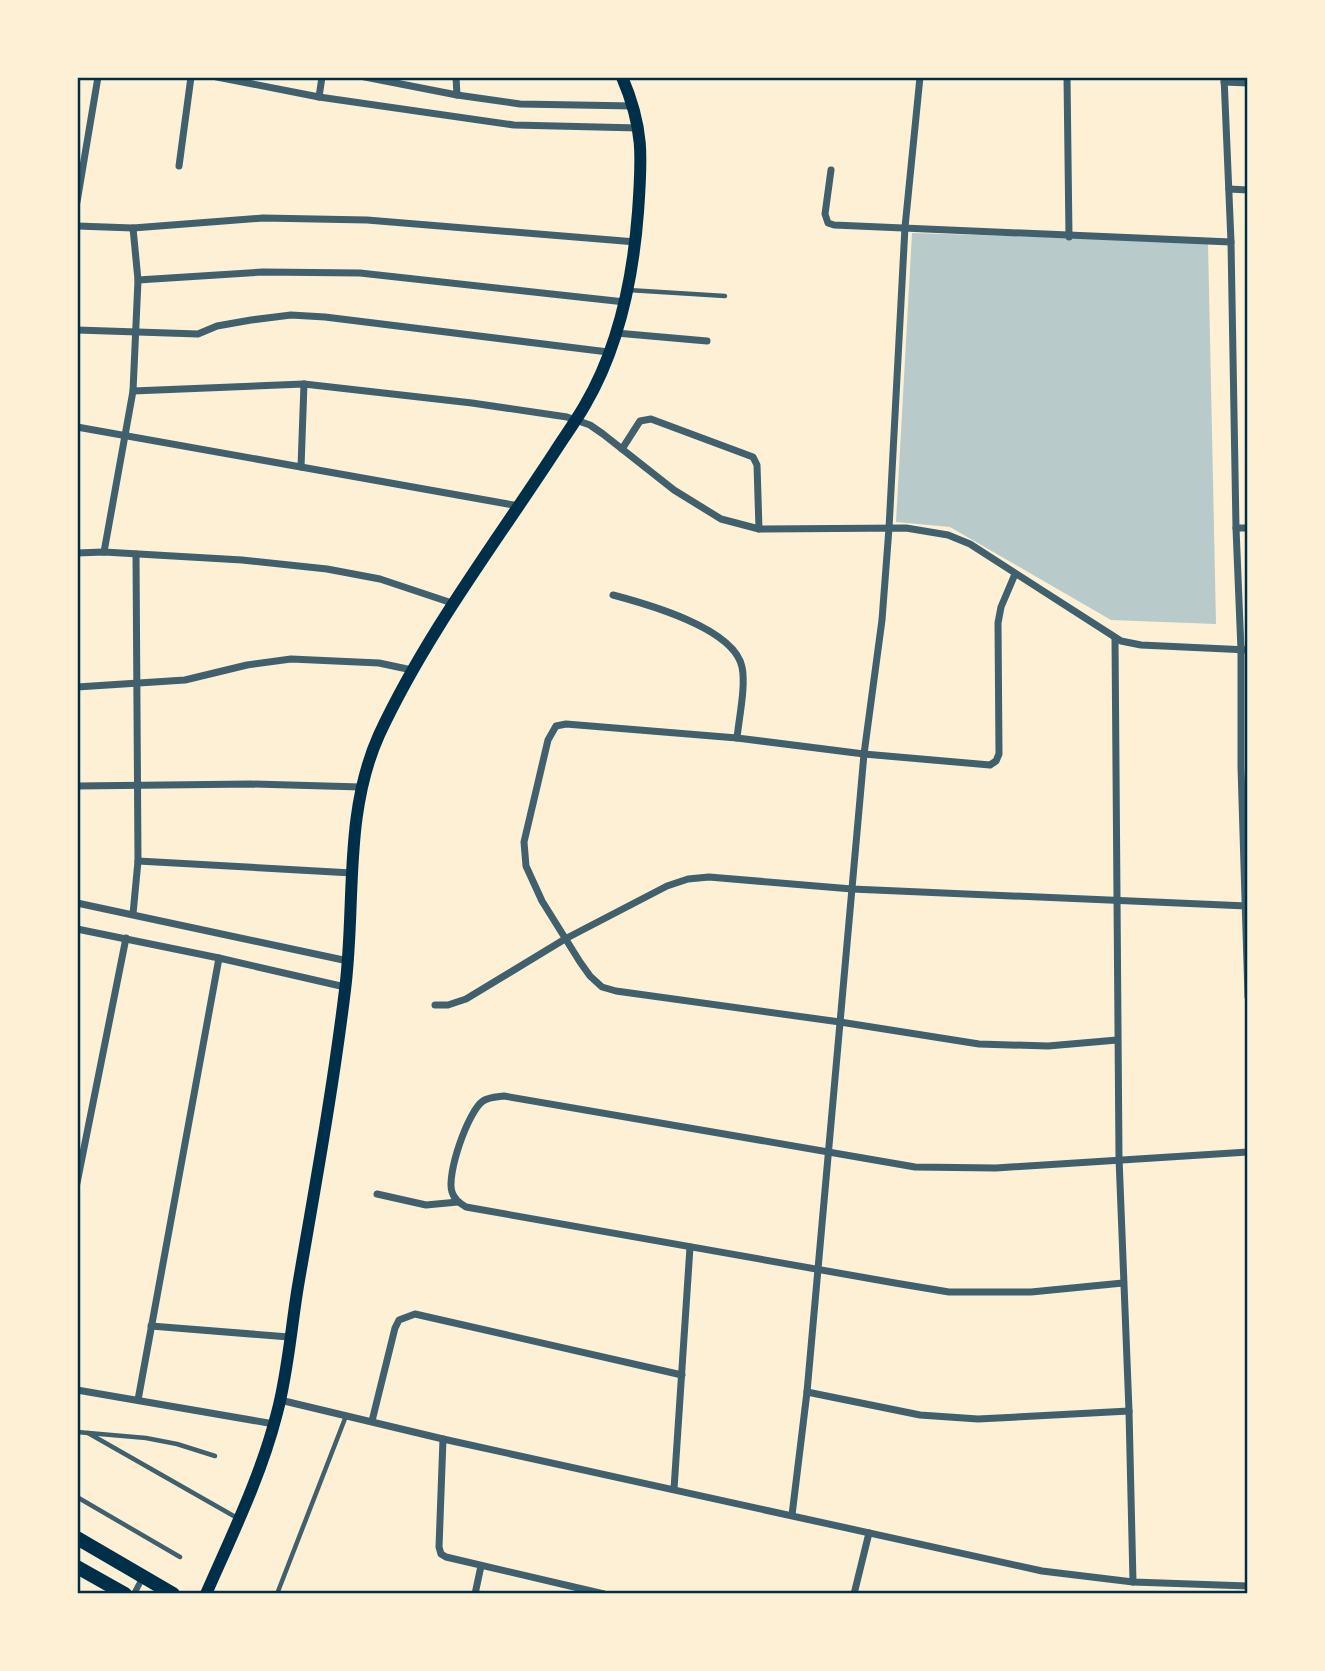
<svg xmlns="http://www.w3.org/2000/svg" width="1325" height="1671" viewBox="0 0 1325 1671" font-family="Overpass,sans-serif">
<rect width="100%" height="100%" fill="#fdf0d5"/>
<polygon fill="#b9caca" points="912,233 1208,242 1216,624 1111,620 950,527 896,522"/>
<g fill="none" stroke-linecap="round" stroke-linejoin="round">
<g stroke="#3f606c" stroke-width="4.5">
<polyline points="628,290 725,296"/>
<polyline points="77,1432 146,1438 177,1444 215,1456"/>
<polyline points="88,1433 239,1519"/>
<polyline points="77,1497 180,1557"/>
<polyline points="277,1594 346,1416"/>
</g>
<polyline stroke="#3f606c" stroke-width="6" points="134,1594 144,1575"/>
<g stroke="#3f606c" stroke-width="7">
<polyline points="217,77 319,97 514,125 639,128"/>
<polyline points="365,77 457,95 520,104 634,106"/>
<polyline points="456,77 457,95"/>
<polyline points="1067,77 1069,237"/>
<polyline points="1224,77 1231,242 1236,528 1241,650 1241,767 1248,997"/>
<polyline points="1224,82 1248,83"/>
<polyline points="319,97 322,77"/>
<polyline points="179,166 191,77"/>
<polyline points="831,170 825,214 828,223 834,225 1231,242"/>
<polyline points="1229,189 1248,190"/>
<polyline points="77,202 98,77"/>
<polyline points="77,226 133,228 263,218 367,220 636,242"/>
<polyline points="138,280 263,272 360,273 625,302"/>
<polyline points="77,330 198,334 217,326 251,320 291,315 325,317 608,352"/>
<polyline points="616,333 707,341"/>
<polyline points="133,391 304,384 472,403 567,417 590,425 603,434 674,490 721,519 759,529 906,528 948,535 970,544 1121,641 1141,645 1248,650"/>
<polyline points="77,427 519,506"/>
<polyline points="622,449 640,421 651,419 753,457 757,465 759,529"/>
<polyline points="301,467 304,384"/>
<polyline points="1236,528 1248,528"/>
<polyline points="104,552 133,391 138,280 133,228"/>
<polyline points="77,553 104,552 242,560 327,569 380,579 452,603"/>
<polyline points="1015,574 1001,607 998,623 999,754 996,761 990,765 864,754 737,738 566,724 556,726 548,740 524,842 526,866 542,901 580,962 590,976 602,987 616,991 840,1022 979,1044 1048,1046 1117,1040"/>
<path d="M613 595C647 604 734 628 742 667 746 686 739 718 737 738"/>
<polyline points="1115,638 1119,1158 1129,1411 1133,1582"/>
<polyline points="77,687 185,680 247,665 291,659 379,663 412,670"/>
<polyline points="77,786 251,784 361,787"/>
<polyline points="138,861 352,873"/>
<polyline points="77,903 348,961"/>
<polyline points="133,914 138,861 136,554"/>
<polyline points="77,929 219,958 345,987"/>
<polyline points="435,1005 448,1005 466,999 565,939 667,886 688,879 709,877 852,889 1247,906"/>
<polyline points="77,1183 126,938"/>
<polyline points="377,1194 426,1205 458,1202"/>
<path d="M1123 1283 1031 1292H949L895 1283 466 1207C459 1203 454 1199 452 1192 446 1175 468 1111 483 1101 489 1097 497 1097 504 1096L915 1167 996 1168 1248 1152"/>
<polyline points="151,1326 289,1337"/>
<polyline points="77,1390 274,1424"/>
<polyline points="807,1392 920,1415 978,1419 1129,1411"/>
<polyline points="138,1400 219,958"/>
<polyline points="280,1400 443,1439 1042,1571 1133,1582 1248,1586"/>
<polyline points="372,1421 395,1328 399,1320 415,1314 682,1375"/>
<polyline points="443,1439 439,1547 441,1554 446,1557 604,1594"/>
<polyline points="674,1489 690,1247"/>
<polyline points="792,1515 807,1392 864,754 882,620 889,528 905,227 920,77"/>
<polyline points="475,1594 481,1566"/>
<polyline points="854,1594 869,1533"/>
</g>
<path stroke="#003049" stroke-width="12" d="M206 1594C232 1535 261 1476 277 1413 288 1372 291 1328 298 1286 315 1187 333 1089 345 990 356 904 343 815 379 735 426 634 494 545 554 453 564 437 576 421 585 405 619 347 633 278 638 212 642 157 644 128 622 77"/>
<g stroke="#003049" stroke-width="14">
<polyline points="77,1538 173,1594"/>
<polyline points="77,1567 125,1594"/>
</g>
</g>
<rect width="1325" height="1671" fill="none" stroke="#fdf0d5" stroke-width="158"/>
<rect x="79" y="79" width="1167" height="1513" fill="none" stroke="#003049" stroke-width="2.5"/>
</svg>
